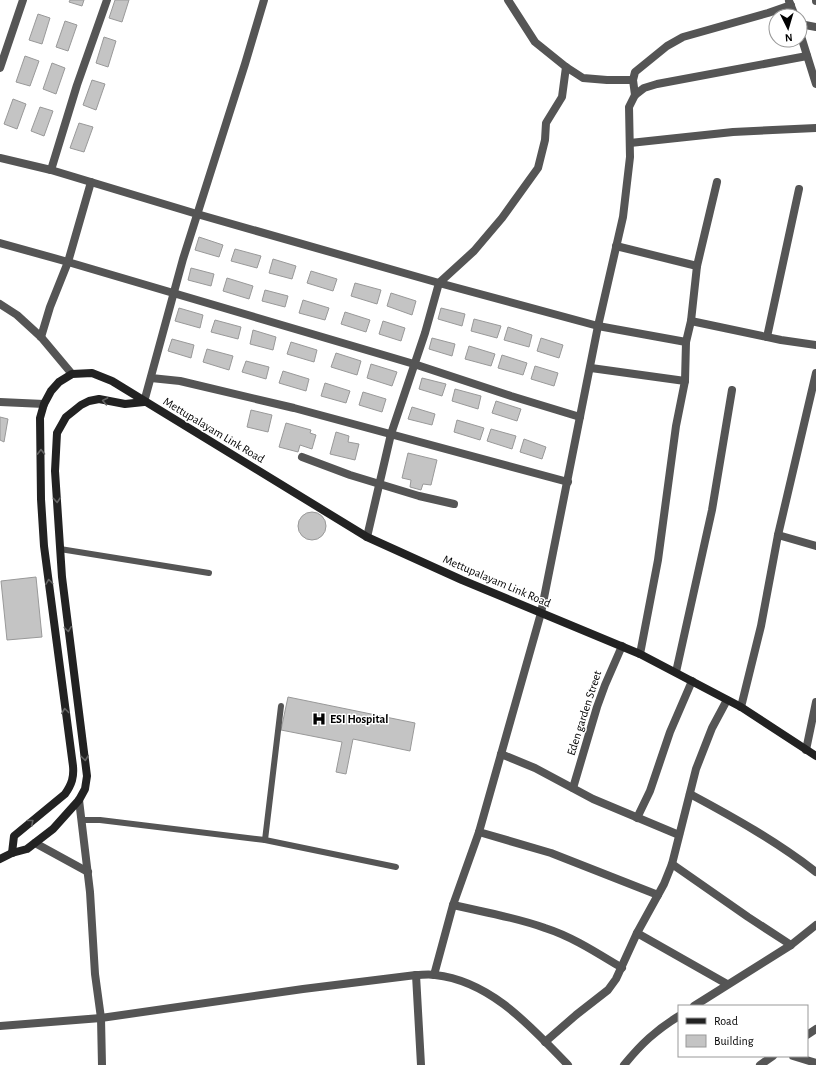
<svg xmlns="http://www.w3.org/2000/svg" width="816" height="1065" viewBox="0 0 816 1065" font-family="'Alegreya Sans',sans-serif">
<rect width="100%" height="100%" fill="#fff"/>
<g fill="#c4c4c4" stroke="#999">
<polygon points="70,0 84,0 82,6 69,2"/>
<polygon points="115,0 129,0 122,22 109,18"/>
<polygon points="38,14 50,18 42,44 29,40"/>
<polygon points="65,21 77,25 68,51 56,47"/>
<polygon points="104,37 116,41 108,67 96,63"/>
<polygon points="25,56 39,61 30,86 16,82"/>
<polygon points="52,63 65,68 56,94 43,89"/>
<polygon points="92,80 105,84 96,110 83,105"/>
<polygon points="13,99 26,104 17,129 4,124"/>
<polygon points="40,107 53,111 44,136 31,131"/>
<polygon points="79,123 93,127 84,152 70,148"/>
<polygon points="199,237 223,245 219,257 195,250"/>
<polygon points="235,249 261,256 257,268 231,261"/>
<polygon points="273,259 296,266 292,279 269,273"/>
<polygon points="191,268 214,274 211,286 188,280"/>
<polygon points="311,271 337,279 333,291 307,283"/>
<polygon points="227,278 253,286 249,299 223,291"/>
<polygon points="355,283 381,290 377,304 351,296"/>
<polygon points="265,290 288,296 285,307 262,301"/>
<polygon points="391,293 416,301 412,315 387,306"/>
<polygon points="303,300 329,308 325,320 299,313"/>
<polygon points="179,308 203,315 200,328 175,321"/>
<polygon points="441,308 465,314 462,326 438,319"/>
<polygon points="345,312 370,320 366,332 341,324"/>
<polygon points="474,319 501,326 497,338 471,331"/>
<polygon points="215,320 241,327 238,339 211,332"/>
<polygon points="383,321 405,328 401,341 379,334"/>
<polygon points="508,327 532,335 529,347 504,340"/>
<polygon points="253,330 276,337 273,350 250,344"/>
<polygon points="432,338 455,344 452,356 429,349"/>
<polygon points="541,338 563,345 559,358 537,351"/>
<polygon points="172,339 194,345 191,358 168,351"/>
<polygon points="291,342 317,350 314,362 287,354"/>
<polygon points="469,346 495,354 491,366 465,359"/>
<polygon points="207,349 233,356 229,370 203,362"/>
<polygon points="336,353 361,361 357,375 331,367"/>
<polygon points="502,355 527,363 523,375 498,368"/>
<polygon points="246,361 269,367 266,379 242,372"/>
<polygon points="371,364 397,372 392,386 367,378"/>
<polygon points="535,366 558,373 554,386 531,379"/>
<polygon points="283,371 309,379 306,391 279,383"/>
<polygon points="422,378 446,384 442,396 419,389"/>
<polygon points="325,383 350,391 346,403 321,396"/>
<polygon points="455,389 481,396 478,409 452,401"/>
<polygon points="363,392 386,399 382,412 359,405"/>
<polygon points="496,401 521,409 517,421 492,413"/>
<polygon points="412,407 435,414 432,425 408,419"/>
<polygon points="251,410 272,415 268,432 247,427"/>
<polygon points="0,417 8,419 4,442 0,440"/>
<polygon points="457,420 484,428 480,440 454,432"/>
<polygon points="286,423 311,430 310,433 316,435 312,449 300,445 298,452 279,447"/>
<polygon points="491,429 516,436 512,449 487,441"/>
<polygon points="336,432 349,436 348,442 359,444 355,460 330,454"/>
<polygon points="524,439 546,447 542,459 520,452"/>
<polygon points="408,453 437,460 431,485 423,484 421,490 410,487 411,480 402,478"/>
<circle cx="312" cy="526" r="14"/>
<polygon points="36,577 42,637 7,640 1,581"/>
<polygon points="288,697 415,723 410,751 353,739 346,774 336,772 342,742 281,730"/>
</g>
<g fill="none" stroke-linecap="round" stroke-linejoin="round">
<g stroke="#555" stroke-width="6">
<polyline points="60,549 209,573"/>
<polyline points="81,820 100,820 265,840 396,867"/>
<polyline points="265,840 281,706"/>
</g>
<g stroke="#555" stroke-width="8">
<polyline points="508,0 535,42 566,67 583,78 607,80 633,80"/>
<polyline points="816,0 816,1"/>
<polyline points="789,1 795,16"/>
<polyline points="800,24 816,27"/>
<polyline points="800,33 816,84"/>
<polyline points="0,68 23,0"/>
<polyline points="635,95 633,80 635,72 667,46 683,37 768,13 791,5"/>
<polyline points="630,143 733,132 816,128"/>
<polyline points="0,158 51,170 197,214 439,283 598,326 686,342"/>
<polyline points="51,170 77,85 107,0"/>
<polyline points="0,243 68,262 414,364 511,396 580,417"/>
<polyline points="616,246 697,266"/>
<polyline points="0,304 17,315 41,337 72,374"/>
<polyline points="691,321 781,340 816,345"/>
<polyline points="41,337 50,307 68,262 91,182"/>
<polyline points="767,337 799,189"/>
<polyline points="591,368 685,381"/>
<polyline points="151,378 180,381 294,408 568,482"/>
<polyline points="0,402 44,404"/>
<polyline points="144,402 183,259 245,64 264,0"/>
<polyline points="302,457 350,475 419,496 454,504"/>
<polyline points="778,535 816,546"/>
<polyline points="367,537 391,434 425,333 439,283 474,251 502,218 538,168 545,140 546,123 562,97 566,67"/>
<polyline points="640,654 658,560 676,426 685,381 686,342 691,321 697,266 717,182"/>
<polyline points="676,672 712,510 732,390"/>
<polyline points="741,707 761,626 778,535 816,373"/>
<polyline points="806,750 816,702"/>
<polyline points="501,754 535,768 593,799 679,835"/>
<polyline points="573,788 597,707 605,685 622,646"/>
<path d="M690 794C733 817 776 841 816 872"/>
<polyline points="79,800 90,892 95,974 101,1018 102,1065"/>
<polyline points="637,818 650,791 670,732 692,681"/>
<polyline points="479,832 551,853 658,895"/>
<polyline points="35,843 88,872"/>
<polyline points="672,864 748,917 791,945"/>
<path d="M453 905C483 912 515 917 545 928 573 937 597 953 622 968"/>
<polyline points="637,933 727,984"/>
<polyline points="416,975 421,1065"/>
<polyline points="434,975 453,905 479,832 541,613 598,326 623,217 630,157 629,107 635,95 644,88 657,84 807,56"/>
<polyline points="694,1006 791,945 816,925"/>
<path d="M0 1026 101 1018 303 989 416 975C422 975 429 974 435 975 491 981 531 1027 568 1065"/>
<polyline points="807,1035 816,1029"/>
<polyline points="545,1042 576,1015 608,990 616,979 637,933 664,884 672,864 696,769 712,728 727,700"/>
<polyline points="793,1056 816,1063"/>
<path d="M624 1065C641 1044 656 1030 679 1016"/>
<polyline points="760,1065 773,1056"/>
</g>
<g stroke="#222" stroke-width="8">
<path d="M12 853 14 836 65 794C72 784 74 777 73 766L44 546 41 499 40 418 44 404 51 391 59 382 72 374 92 373 112 381 367 537 462 580 640 654 741 707 816 756"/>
<polyline points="0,859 12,853 27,849 53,829 79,800 85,789 87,776 62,577 55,471 57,433 66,417 81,405 89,401 99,399 125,404 144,402"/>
</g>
</g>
<defs><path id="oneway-chevron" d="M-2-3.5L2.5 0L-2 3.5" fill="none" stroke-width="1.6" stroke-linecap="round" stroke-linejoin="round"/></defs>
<g stroke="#646464">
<use href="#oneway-chevron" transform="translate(105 401) rotate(-169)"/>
<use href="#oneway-chevron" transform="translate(41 452) rotate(-91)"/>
<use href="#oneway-chevron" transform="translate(57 500) rotate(86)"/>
<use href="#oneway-chevron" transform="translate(49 582) rotate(-97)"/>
<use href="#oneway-chevron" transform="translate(68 629) rotate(83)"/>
<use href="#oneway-chevron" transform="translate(65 711) rotate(-97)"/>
<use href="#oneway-chevron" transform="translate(85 758) rotate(83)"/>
<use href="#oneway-chevron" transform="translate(31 822) rotate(-39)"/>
</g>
<defs>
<symbol id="hospital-bare" viewBox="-9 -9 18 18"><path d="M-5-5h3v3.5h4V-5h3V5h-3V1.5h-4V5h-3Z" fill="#000" stroke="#fff" stroke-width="2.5" paint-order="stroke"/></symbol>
</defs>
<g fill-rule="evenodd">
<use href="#hospital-bare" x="309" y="709" width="20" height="20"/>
</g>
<g text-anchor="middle" stroke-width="3" stroke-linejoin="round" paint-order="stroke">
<g font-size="12" fill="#000" stroke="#fff">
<text transform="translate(214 430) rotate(31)" y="4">Mettupalayam Link Road</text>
<text transform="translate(497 581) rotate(23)" y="4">Mettupalayam Link Road</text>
<text transform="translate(584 713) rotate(-72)" y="4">Eden garden Street</text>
</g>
<g font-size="12" font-weight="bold" fill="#000" stroke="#fff" text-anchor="start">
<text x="330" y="723">ESI Hospital</text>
</g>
</g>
<rect x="678" y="1005" width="130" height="52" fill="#ffffff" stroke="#999999"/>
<rect x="686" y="1018" width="20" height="6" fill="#222222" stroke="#999999"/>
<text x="714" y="1025" font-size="12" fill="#000000">Road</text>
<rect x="686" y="1035" width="20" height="12" fill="#c4c4c4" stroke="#999999"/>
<text x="714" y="1045" font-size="12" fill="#000000">Building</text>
<g transform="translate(788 28) rotate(175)"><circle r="19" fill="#ffffff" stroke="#999999"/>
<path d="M0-3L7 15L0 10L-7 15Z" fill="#000000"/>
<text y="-6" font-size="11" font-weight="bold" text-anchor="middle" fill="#000000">N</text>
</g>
</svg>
